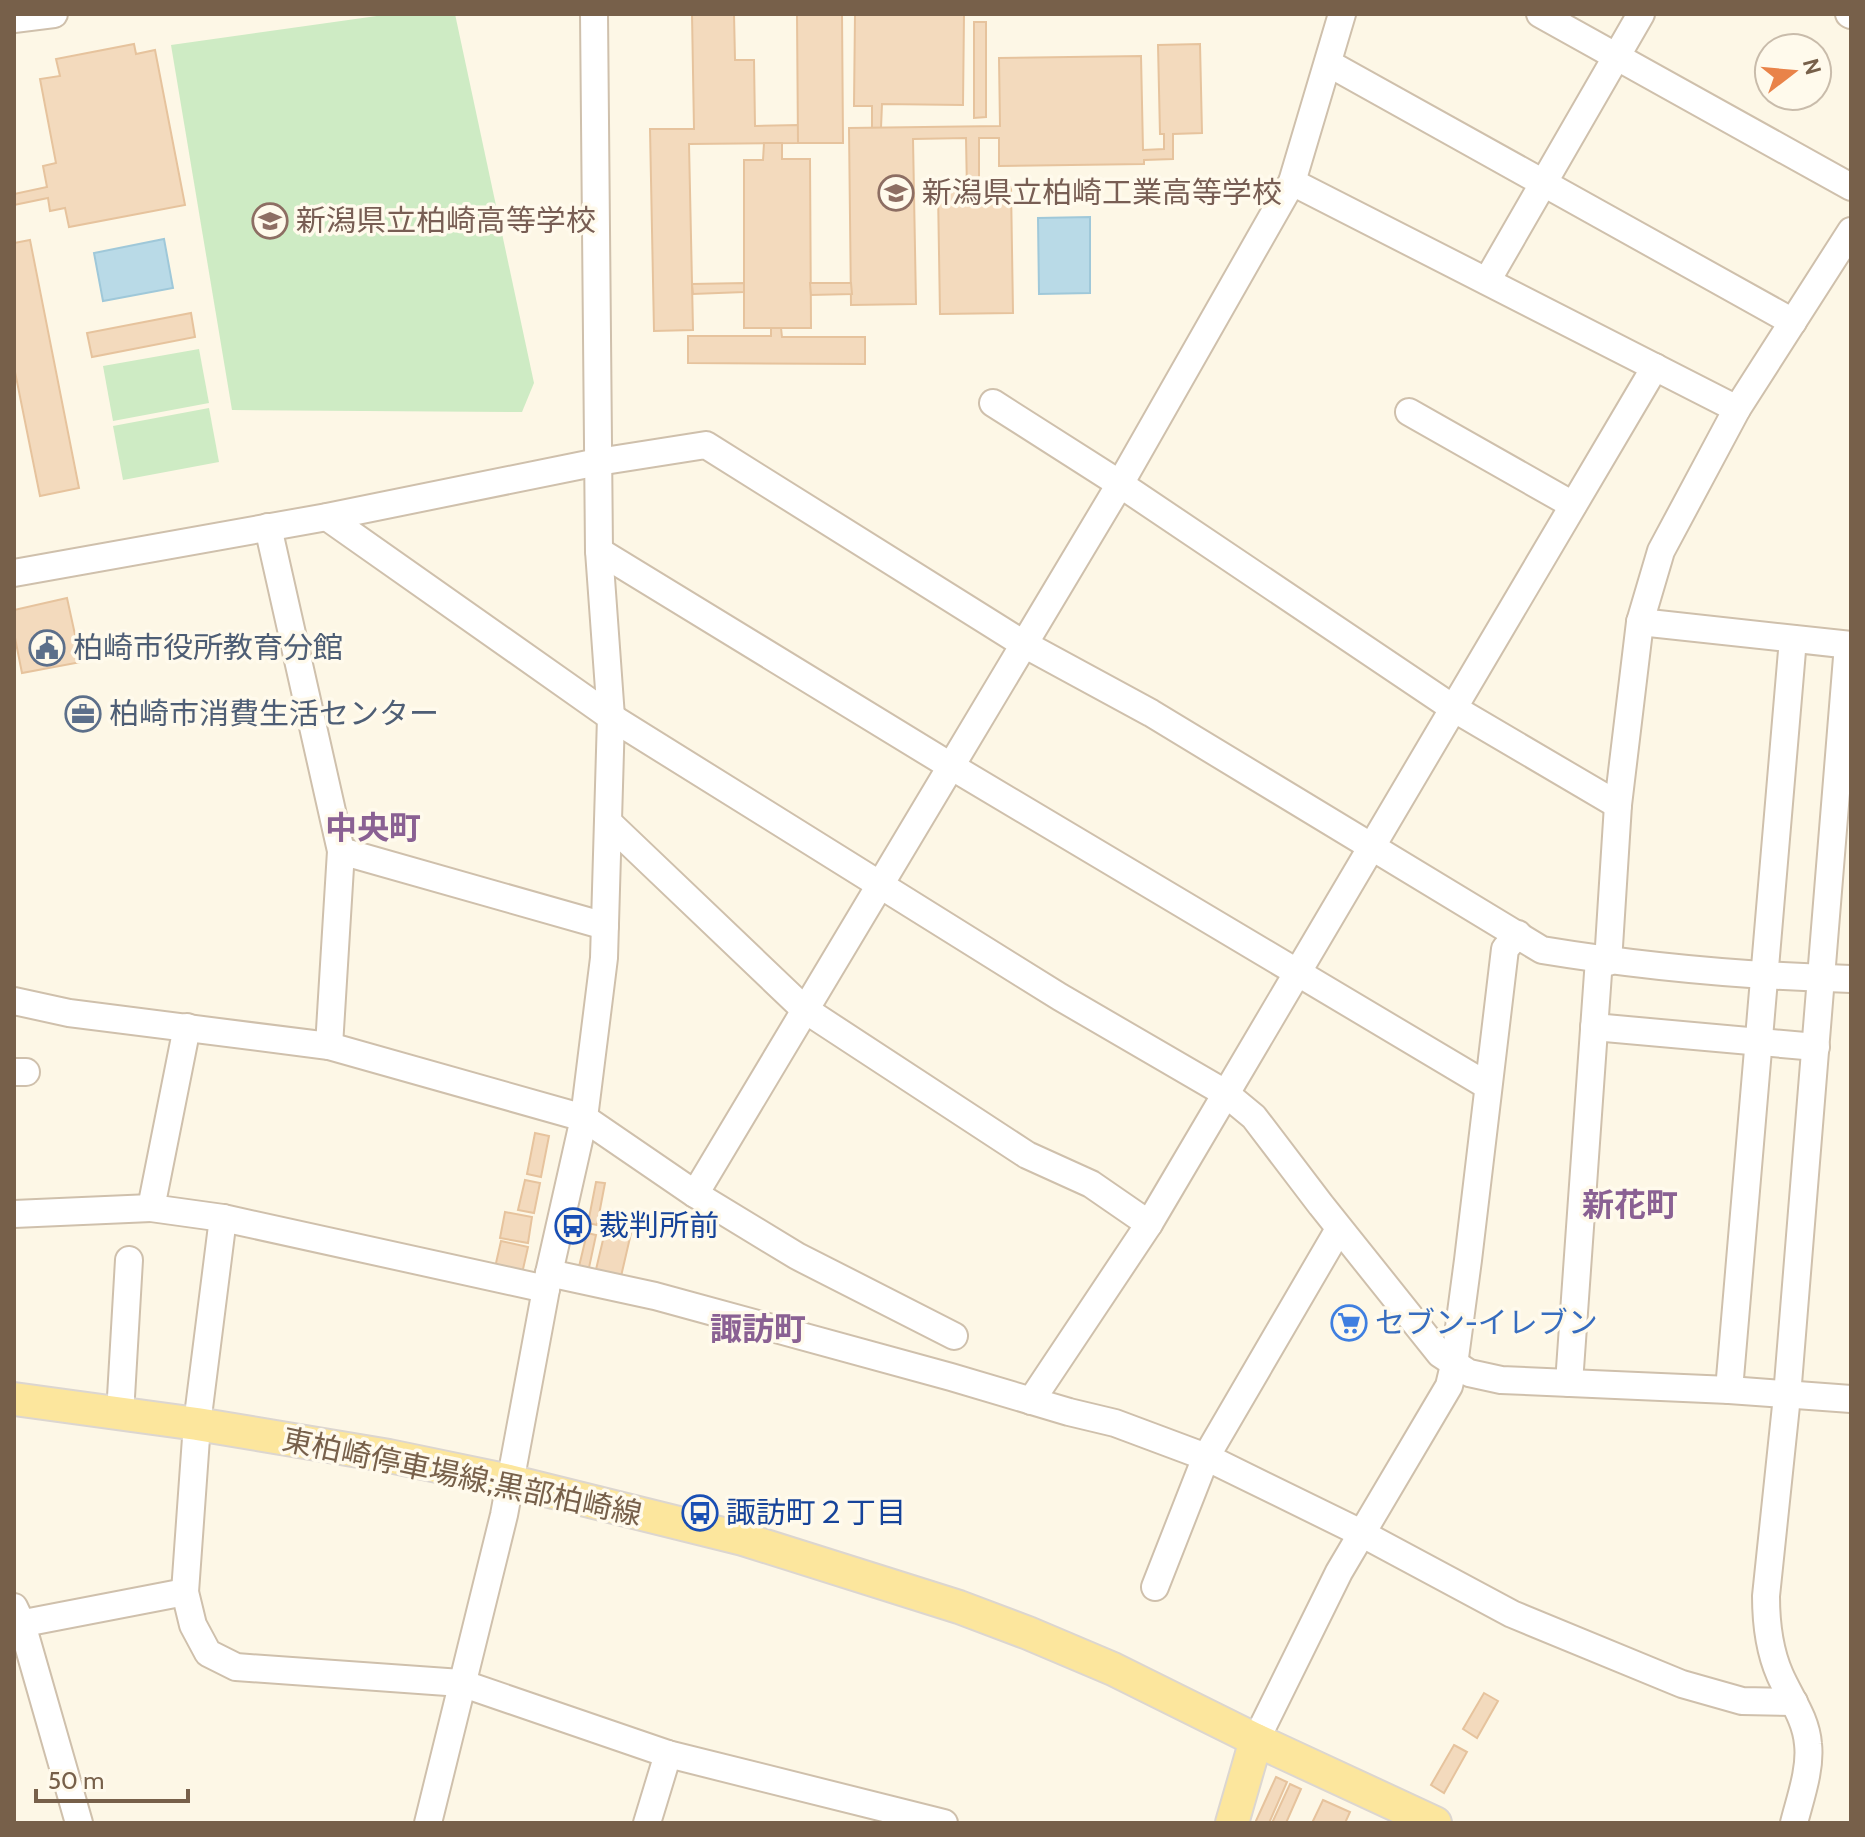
<svg xmlns="http://www.w3.org/2000/svg" width="1865" height="1837" viewBox="0 0 1865 1837" font-family="Cabin,'Noto Sans JP',sans-serif">
<rect width="100%" height="100%" fill="#fdf7e6"/>
<g fill="#ceebc4">
<polygon points="391,14 455,14 534,383 522,412 232,410 171,45"/>
<polygon points="199,349 209,403 113,421 103,366"/>
<polygon points="209,408 219,462 123,480 113,426"/>
</g>
<g fill="#b9dae7" stroke="#9fc8d9" stroke-width="2">
<polygon points="1090,217 1090,293 1039,294 1038,218"/>
<polygon points="164,239 173,288 103,301 94,253"/>
</g>
<g fill="#f3dabd" stroke="#e6c39d" stroke-width="2">
<polygon points="692,14 734,14 735,60 754,60 755,126 798,125 798,143 689,144 693,330 654,331 650,129 694,129"/>
<polygon points="797,14 842,14 843,143 798,143"/>
<polygon points="855,14 964,14 963,105 882,104 881,128 872,128 872,106 854,106"/>
<polygon points="974,22 986,22 986,117 974,118"/>
<polygon points="134,44 136,54 155,50 185,205 69,227 65,208 50,211 48,198 14,205 14,194 47,187 43,166 56,163 40,79 60,76 56,59"/>
<polygon points="1200,44 1202,133 1173,134 1173,159 1144,160 1144,164 999,166 999,138 979,138 979,188 1011,187 1013,313 940,314 938,191 967,191 966,138 913,139 916,304 851,305 849,128 1000,126 999,58 1141,56 1143,150 1164,149 1164,134 1160,134 1158,45"/>
<polygon points="764,143 782,143 782,159 810,159 811,328 744,328 744,160 763,160"/>
<polygon points="30,240 79,488 40,496 14,367 14,243"/>
<polygon points="744,283 744,292 693,294 692,284"/>
<polygon points="810,283 851,283 852,294 811,295"/>
<polygon points="191,313 195,337 92,357 87,333"/>
<polygon points="771,328 781,328 782,337 865,337 865,364 688,363 688,336 771,336"/>
<polygon points="67,598 81,662 22,673 14,633 14,610"/>
<polygon points="535,1133 549,1136 541,1177 527,1174"/>
<polygon points="525,1180 540,1183 534,1213 518,1210"/>
<polygon points="596,1182 605,1183 597,1225 588,1223"/>
<polygon points="505,1212 532,1217 528,1243 500,1238"/>
<polygon points="607,1223 632,1229 619,1285 594,1278"/>
<polygon points="587,1233 596,1235 587,1277 577,1275"/>
<polygon points="501,1241 528,1247 521,1278 494,1272"/>
<polygon points="1484,1693 1498,1701 1477,1738 1463,1729"/>
<polygon points="1454,1745 1467,1752 1444,1793 1431,1785"/>
<polygon points="1276,1777 1287,1782 1269,1823 1255,1823"/>
<polygon points="1290,1784 1301,1789 1286,1823 1272,1823"/>
<polygon points="1323,1800 1350,1812 1345,1823 1312,1823"/>
</g>
<g fill="none" stroke-linecap="round" stroke-linejoin="round">
<defs>
<g id="minor">
<polyline points="1540,14 1851,187"/>
<polyline points="1849,14 1851,15"/>
<polyline points="14,19 54,14"/>
<polyline points="1328,63 1793,322"/>
<polyline points="1292,182 1737,409"/>
<polyline points="1487,281 1641,14"/>
<polyline points="993,403 1120,484 1453,708 1618,805"/>
<polyline points="1409,412 1573,505"/>
<polyline points="327,517 611,717 1060,997 1225,1093 1254,1117 1321,1205 1440,1354 1469,1373 1501,1380 1729,1390 1851,1399"/>
<polyline points="268,527 341,851 329,1046"/>
<polyline points="599,551 949,765 1488,1086"/>
<path d="M14 573 327 517 598 462 706 445 1022 643 1151 713 1542 950C1645 967 1747 976 1851 979"/>
<polyline points="1640,622 1851,645"/>
<polyline points="608,822 804,1009 1027,1155 1091,1184 1149,1224"/>
<polyline points="341,851 605,926"/>
<polyline points="1608,962 1618,805 1640,622 1661,551 1737,409 1851,231"/>
<polyline points="14,1001 69,1013 329,1046 584,1118 695,1194 1120,484 1292,182 1342,14"/>
<polyline points="187,1027 151,1208 223,1218 546,1289"/>
<polyline points="1594,1027 1816,1047"/>
<polyline points="14,1072 26,1072"/>
<polyline points="695,1194 797,1256 954,1336"/>
<polyline points="14,1214 151,1208"/>
<polyline points="223,1218 197,1424 185,1592 193,1625 208,1653 236,1667 461,1683 668,1754 944,1823"/>
<polyline points="549,1273 655,1296 951,1377 1069,1412 1115,1423 1206,1457 1361,1533 1512,1614 1682,1684 1742,1701 1794,1702"/>
<polyline points="1569,1383 1599,959"/>
<polyline points="1729,1390 1793,639"/>
<polyline points="1031,1401 1149,1224 1655,367"/>
<polyline points="120,1414 129,1260"/>
<polyline points="1155,1587 1206,1457 1339,1229"/>
<polyline points="14,1607 22,1624 79,1823"/>
<polyline points="14,1625 185,1592"/>
<polyline points="1256,1740 1339,1572 1449,1386 1454,1365 1468,1260 1505,949 1518,934"/>
<polyline points="428,1823 504,1515 549,1273 584,1118 604,958 611,717 599,551 594,14"/>
<polyline points="647,1823 668,1754"/>
<path d="M1794 1823C1800 1799 1811 1769 1808 1744 1806 1718 1790 1698 1780 1675 1769 1650 1766 1624 1766 1596L1787 1396 1848 645"/>
</g>
<g id="major">
<polyline points="14,1399 197,1424 389,1456 509,1481 743,1539 959,1607 1028,1633 1113,1669 1256,1740 1435,1823"/>
<polyline points="1232,1823 1256,1740"/>
</g>
</defs>
<use href="#minor" stroke="#cfc0ac" stroke-width="30"/>
<use href="#major" stroke="#dcd6d0" stroke-width="36"/>
<use href="#minor" stroke="#fff" stroke-width="26"/>
<use href="#major" stroke="#fce69d" stroke-width="32"/>
</g>
<defs>
<symbol id="school-ring" viewBox="-11 -11 22 22"><circle r="9.5" fill="#fffaec" stroke="#8d6e63" stroke-width="1.5"/><path d="M0-5L7-2L0 1L-7-2ZM-4 1L0 2.5L4 1V4Q0 6-4 4Z" fill="#8d6e63"/></symbol>
<symbol id="civic-ring" viewBox="-11 -11 22 22"><circle r="9.5" fill="#fffaec" stroke="#5c6f8a" stroke-width="1.5"/><path d="M-.6-6.5H3V-4.5H.6V-3L4-1V1h2V6H-6V1h2V-1L-.6-3ZM-1.2 2.5V6h2.4V2.5Z" fill="#5c6f8a"/></symbol>
<symbol id="office-ring" viewBox="-11 -11 22 22"><circle r="9.5" fill="#fffaec" stroke="#5c6f8a" stroke-width="1.5"/><path d="M-6-3h4V-5.5h4V-3h4V5H-6ZM-1-4.5V-3h2v-1.5ZM-6 0V1H6V0Z" fill="#5c6f8a"/></symbol>
<symbol id="bus-ring" viewBox="-11 -11 22 22"><circle r="9.5" fill="#fffaec" stroke="#1a4fb4" stroke-width="1.5"/><path d="M-5-6H5V4H4V6H2V4H-2V6H-4V4H-5ZM-3.5-4V0h7V-4ZM-3.5 1.2v1.5H-2V1.2ZM2 1.2v1.5H3.5V1.2Z" fill="#1a4fb4"/></symbol>
<symbol id="supermarket-ring" viewBox="-11 -11 22 22"><circle r="9.5" fill="#fffaec" stroke="#3f7fe0" stroke-width="1.5"/><path d="M-6-5.5h2.5l.6 2H6L4.5 2H-2.5L-4.4-4H-6ZM-1.5 3.2a1.3 1.3 0 1 0 .1 0ZM3 3.2a1.3 1.3 0 1 0 .1 0Z" fill="#3f7fe0"/></symbol>
</defs>
<g fill-rule="evenodd">
<use href="#school-ring" x="876" y="173" width="40" height="40"/>
<use href="#school-ring" x="250" y="201" width="40" height="40"/>
<use href="#civic-ring" x="27" y="628" width="40" height="40"/>
<use href="#office-ring" x="63" y="694" width="40" height="40"/>
<use href="#bus-ring" x="553" y="1206" width="40" height="40"/>
<use href="#supermarket-ring" x="1329" y="1303" width="40" height="40"/>
<use href="#bus-ring" x="680" y="1493" width="40" height="40"/>
</g>
<g text-anchor="middle" stroke-width="7" stroke-linejoin="round" paint-order="stroke">
<g font-size="30" fill="#785e54" stroke="#fffaec" text-anchor="start">
<text x="922" y="203">新潟県立柏崎工業高等学校</text>
<text x="296" y="231">新潟県立柏崎高等学校</text>
</g>
<g font-size="30" fill="#4e5e75" stroke="#fffaec" text-anchor="start">
<text x="73" y="658">柏崎市役所教育分館</text>
<text x="109" y="724">柏崎市消費生活センター</text>
</g>
<g font-size="30" fill="#164399" stroke="#fffaec" text-anchor="start">
<text x="599" y="1236">裁判所前</text>
<text x="726" y="1523">諏訪町２丁目</text>
</g>
<g font-size="30" fill="#366cbe" stroke="#fffaec" text-anchor="start">
<text x="1375" y="1333">セブン-イレブン</text>
</g>
<g font-size="30" fill="#77604a" stroke="#fffaec">
<text transform="translate(462 1477) rotate(12)" y="10">東柏崎停車場線;黒部柏崎線</text>
</g>
<g font-size="32" font-weight="bold" fill="#8a6193" stroke="#fffaec">
<text x="373" y="839">中央町</text>
<text x="1630" y="1216">新花町</text>
<text x="758" y="1340">諏訪町</text>
</g>
</g>
<rect width="1865" height="1837" fill="none" stroke="#77604a" stroke-width="32"/>
<g transform="translate(1793 72) rotate(74)"><circle r="38" fill="#fffaec" stroke="#c9bcab" stroke-width="2"/>
<path d="M0-6L14 30L0 20L-14 30Z" fill="#e98349"/>
<text y="-12" font-size="22" font-weight="bold" text-anchor="middle" fill="#77604a">N</text>
</g>
<path d="M36 1789v12h152v-12" fill="none" stroke="#77604a" stroke-width="4"/>
<text x="48" y="1789" font-size="24" fill="#77604a" stroke="#fffaec" stroke-width="6" paint-order="stroke">50 m</text>
</svg>
